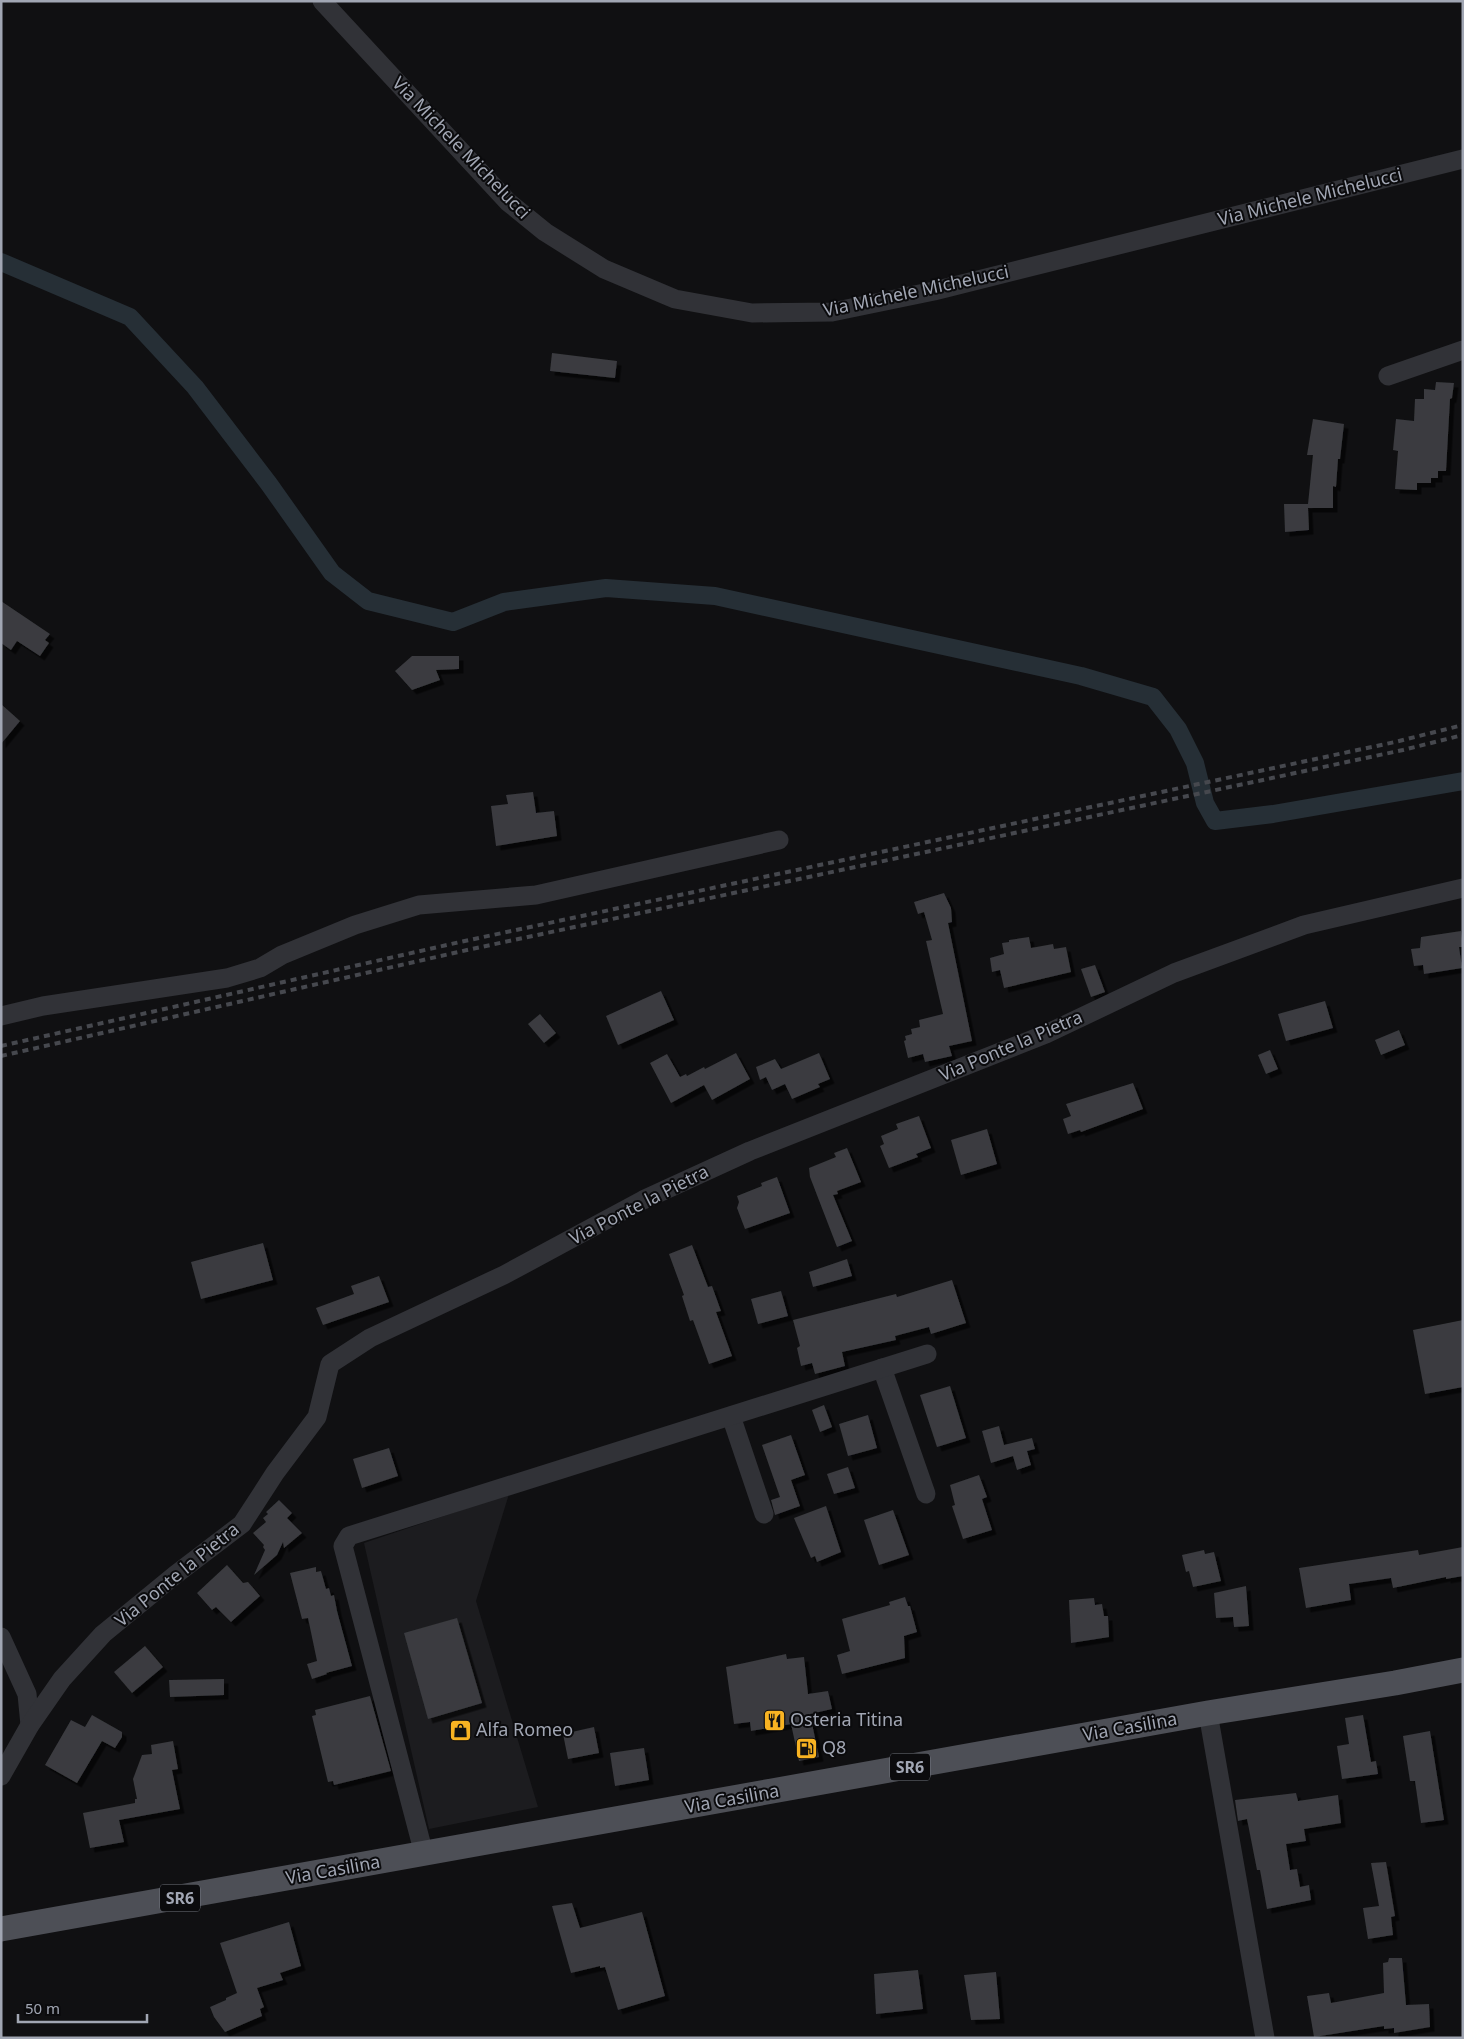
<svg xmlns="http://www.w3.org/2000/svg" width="1464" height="2039" viewBox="0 0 1464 2039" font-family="'Noto Sans',sans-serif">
<defs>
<filter id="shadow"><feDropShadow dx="4.5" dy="4.5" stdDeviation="0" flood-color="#0009"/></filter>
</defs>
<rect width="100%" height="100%" fill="#101012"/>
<polygon fill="#1c1c1f" points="509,1494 476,1601 538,1807 429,1829 364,1543"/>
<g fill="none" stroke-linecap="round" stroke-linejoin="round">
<polyline stroke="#262f36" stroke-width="18" points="1,262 130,317 195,387 269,484 332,573 368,601 453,622 504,602 606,588 715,596 1081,676 1153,697 1178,729 1195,763 1205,803 1215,821 1273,814 1463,781"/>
</g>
<g fill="#3a3b3f" filter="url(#shadow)">
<polygon points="552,353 617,361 615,378 550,371"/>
<polygon points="1436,382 1454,383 1452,398 1450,399 1446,471 1438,471 1438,478 1431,478 1431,483 1417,483 1417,490 1395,489 1398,451 1393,450 1396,419 1414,421 1415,399 1424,399 1424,389 1435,390"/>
<polygon points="1313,419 1344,424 1340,459 1338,459 1336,487 1333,486 1333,508 1308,508 1309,530 1285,532 1284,504 1308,504 1313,455 1307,455"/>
<polygon points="1,601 50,634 45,640 49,643 40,656 17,641 11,650 1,643"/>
<polygon points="412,656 459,656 459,669 436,670 440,680 412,690 395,671"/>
<polygon points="1,704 20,721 1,744"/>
<polygon points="533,792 536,813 554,811 557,836 496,846 491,806 508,804 506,795"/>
<polygon points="944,893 951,908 952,922 948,923 972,1041 949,1046 952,1056 925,1062 923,1054 908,1058 904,1041 906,1040 905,1036 912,1034 911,1029 920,1027 919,1020 943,1014 926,941 932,940 924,912 918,914 914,902"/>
<polygon points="1461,931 1463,947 1459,947 1462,968 1424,974 1423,965 1414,966 1411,949 1420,948 1421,937"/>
<polygon points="1029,937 1031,948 1053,944 1054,949 1066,947 1071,972 1004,988 1000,970 992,972 990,958 1004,954 1002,943 1009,942 1009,940"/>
<polygon points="1095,965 1105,992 1091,997 1081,969"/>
<polygon points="661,991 674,1020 618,1045 606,1016"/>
<polygon points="1325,1001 1333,1028 1286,1041 1278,1014"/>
<polygon points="540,1014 556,1033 544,1043 528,1024"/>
<polygon points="1399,1030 1405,1045 1381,1055 1375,1040"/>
<polygon points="1270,1050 1278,1069 1266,1074 1258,1055"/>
<polygon points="736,1053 750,1079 712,1100 704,1085 671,1103 650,1063 667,1054 680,1077 686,1074 687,1076 704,1067 705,1069"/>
<polygon points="819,1053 830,1079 818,1084 820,1087 792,1099 785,1084 772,1090 766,1077 760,1080 756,1067 775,1059 781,1069"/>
<polygon points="1133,1083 1143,1109 1081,1132 1080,1130 1068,1134 1063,1119 1071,1116 1066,1104"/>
<polygon points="919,1116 931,1148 916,1154 918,1157 889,1168 880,1146 884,1144 881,1136 898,1129 896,1124"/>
<polygon points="987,1129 997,1164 961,1175 951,1140"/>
<polygon points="847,1148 861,1182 837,1191 838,1194 833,1195 852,1241 837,1247 810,1177 809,1168 836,1157 834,1153"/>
<polygon points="777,1177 790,1213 745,1229 737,1208 739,1202 737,1196 762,1186 761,1183"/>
<polygon points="263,1243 273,1280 201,1299 191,1262"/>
<polygon points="692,1245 708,1287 712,1286 721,1311 716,1312 732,1356 709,1364 693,1320 690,1321 682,1296 684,1295 669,1254"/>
<polygon points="847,1259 852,1276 813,1287 809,1272"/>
<polygon points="379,1276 389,1302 323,1325 316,1308 354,1294 351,1286"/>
<polygon points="952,1280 966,1323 931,1334 929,1327 895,1336 896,1340 842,1352 845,1366 815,1374 812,1363 801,1366 797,1348 800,1346 793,1320 896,1294 897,1297"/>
<polygon points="781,1291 788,1316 758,1324 751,1299"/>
<polygon points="1463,1320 1463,1387 1425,1394 1413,1330"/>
<polygon points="950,1386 966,1438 937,1447 920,1395"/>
<polygon points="824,1405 832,1427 820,1432 812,1410"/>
<polygon points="868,1415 877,1448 848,1456 839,1424"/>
<polygon points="999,1426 1004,1445 1032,1438 1035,1449 1027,1451 1031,1465 1017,1470 1013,1456 991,1463 982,1431"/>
<polygon points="791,1435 805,1475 791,1480 800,1506 775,1515 771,1500 780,1497 762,1445"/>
<polygon points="389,1448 398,1476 362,1488 353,1459"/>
<polygon points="848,1467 855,1488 834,1494 827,1474"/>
<polygon points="979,1475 987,1497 982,1499 992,1530 963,1539 952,1506 955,1505 950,1485"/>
<polygon points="279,1500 292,1513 287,1518 302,1533 284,1548 283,1542 277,1555 254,1575 265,1550 263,1547 264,1545 253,1533 266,1522 263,1518 268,1514 266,1512"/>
<polygon points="826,1506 841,1552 817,1562 815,1556 811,1558 794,1518"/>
<polygon points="893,1510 909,1555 879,1565 864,1520"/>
<polygon points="1463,1547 1463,1576 1446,1579 1446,1577 1393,1588 1391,1578 1349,1584 1351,1600 1306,1608 1299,1568 1418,1550 1419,1555"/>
<polygon points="1204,1550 1205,1554 1214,1552 1221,1581 1193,1587 1189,1571 1186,1572 1182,1555"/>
<polygon points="227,1565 243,1583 248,1582 260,1596 231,1622 216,1607 212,1610 197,1593"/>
<polygon points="316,1567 316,1572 321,1571 326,1589 329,1588 331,1596 334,1595 337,1611 352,1666 326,1673 327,1674 312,1679 307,1664 317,1661 308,1618 302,1619 290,1573"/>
<polygon points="1246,1586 1249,1626 1234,1627 1233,1617 1216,1618 1214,1593"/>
<polygon points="905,1597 908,1606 910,1606 917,1632 904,1636 905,1658 842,1674 837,1655 850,1651 842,1619 890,1605 889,1602"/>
<polygon points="1094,1598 1095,1605 1102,1604 1104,1616 1108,1616 1109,1637 1071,1643 1069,1600"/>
<polygon points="457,1618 482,1703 428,1719 404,1633"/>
<polygon points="145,1646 163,1667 132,1693 114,1672"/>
<polygon points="786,1654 787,1659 804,1657 808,1694 828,1691 832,1709 810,1714 819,1757 799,1761 791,1724 751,1731 750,1722 734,1724 726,1667"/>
<polygon points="224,1679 224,1695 170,1697 169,1680"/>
<polygon points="370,1696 391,1771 334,1785 333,1781 328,1782 312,1716 316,1715 315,1710"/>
<polygon points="92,1715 122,1732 122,1737 115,1748 102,1741 77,1783 45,1765 71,1720 85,1727"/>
<polygon points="1363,1715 1371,1762 1376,1761 1378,1774 1342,1779 1337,1746 1349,1744 1345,1718"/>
<polygon points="594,1727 599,1753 568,1759 563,1734"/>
<polygon points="1430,1731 1444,1820 1421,1823 1415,1781 1410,1781 1403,1736"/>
<polygon points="173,1741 178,1769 172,1770 180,1809 119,1820 124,1842 90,1848 83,1813 135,1803 135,1799 137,1799 133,1779 142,1755 152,1754 151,1745"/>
<polygon points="644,1748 649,1780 615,1786 610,1753"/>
<polygon points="1296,1793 1298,1801 1338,1795 1341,1823 1304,1829 1306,1841 1286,1844 1290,1870 1297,1869 1300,1887 1309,1885 1311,1900 1267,1909 1260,1870 1257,1870 1247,1819 1238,1821 1235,1800"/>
<polygon points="1386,1862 1395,1916 1391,1917 1393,1935 1368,1939 1363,1908 1379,1906 1371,1863"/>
<polygon points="572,1903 580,1928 642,1912 665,1996 618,2010 605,1967 600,1968 600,1966 571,1973 552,1906"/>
<polygon points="289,1922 301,1966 280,1973 283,1980 257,1988 264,2007 260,2009 262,2016 225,2032 214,2017 210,2007 226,2000 226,1998 237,1993 220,1943"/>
<polygon points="1389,1958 1402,1958 1406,2005 1429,2004 1430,2027 1394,2033 1394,2028 1384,2029 1384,2026 1314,2037 1307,1996 1329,1993 1331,2003 1384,1993 1383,1963 1388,1962"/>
<polygon points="918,1970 923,2009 876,2014 874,1974"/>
<polygon points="996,1972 1000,2019 971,2020 964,1975"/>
</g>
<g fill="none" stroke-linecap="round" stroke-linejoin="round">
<g stroke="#313237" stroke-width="19">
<polyline points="322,1 508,202 545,232 604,269 675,299 752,313 832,312 934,291 1463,159"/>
<polyline points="1388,376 1463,350"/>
<polyline points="1,1016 43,1006 227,978 260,968 282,955 355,925 419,905 536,895 779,840"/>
<polyline points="882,1368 926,1494"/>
<polyline points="731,1416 764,1514"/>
<polyline points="1,1637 27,1694 30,1725"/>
<polyline points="1208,1713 1265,2038"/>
<polyline points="1,1776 30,1725 62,1679 103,1634 175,1575 242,1524 275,1473 317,1417 330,1364 370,1338 504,1275 643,1200 750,1151 1046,1034 1174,973 1304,925 1463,888"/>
<polyline points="424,1854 343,1546 349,1536 927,1354"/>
</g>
<polyline stroke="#4d4f56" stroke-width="25" points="1,1929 1208,1713 1395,1683 1463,1670"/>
<g stroke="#46484e" stroke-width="4" stroke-dasharray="6 5" stroke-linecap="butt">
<polyline points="1,1046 460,942 1395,742 1463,725"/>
<polyline points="1,1056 467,950 1403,750 1463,735"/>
</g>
</g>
<defs>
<symbol id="restaurant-square" viewBox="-11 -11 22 22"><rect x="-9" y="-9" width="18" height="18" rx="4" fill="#f8b322" stroke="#0b0b0d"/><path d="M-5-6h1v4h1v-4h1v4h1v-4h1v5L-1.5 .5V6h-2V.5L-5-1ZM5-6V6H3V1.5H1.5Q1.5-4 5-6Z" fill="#111"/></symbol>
<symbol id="shop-square" viewBox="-11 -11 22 22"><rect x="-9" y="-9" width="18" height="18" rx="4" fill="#f8b322" stroke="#0b0b0d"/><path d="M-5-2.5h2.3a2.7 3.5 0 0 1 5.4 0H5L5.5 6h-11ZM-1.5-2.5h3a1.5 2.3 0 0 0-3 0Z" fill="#111"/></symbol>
<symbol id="fuel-square" viewBox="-11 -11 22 22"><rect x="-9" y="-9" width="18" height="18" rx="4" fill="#f8b322" stroke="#0b0b0d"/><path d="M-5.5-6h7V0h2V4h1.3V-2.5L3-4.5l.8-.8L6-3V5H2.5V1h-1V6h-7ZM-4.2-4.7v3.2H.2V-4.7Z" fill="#111"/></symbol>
</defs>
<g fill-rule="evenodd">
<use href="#restaurant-square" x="762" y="1708" width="25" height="25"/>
<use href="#shop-square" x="448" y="1718" width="25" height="25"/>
<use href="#fuel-square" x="794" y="1736" width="25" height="25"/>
</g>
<g text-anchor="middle" stroke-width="4" stroke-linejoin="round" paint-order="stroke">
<g fill="#0b0b0d" stroke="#747881" stroke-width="1">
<rect x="890" y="1753.5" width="40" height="27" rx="4"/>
<rect x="160" y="1884.5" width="40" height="27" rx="4"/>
</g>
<g font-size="16" font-weight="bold" fill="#a1a6b3">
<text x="910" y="1773">SR6</text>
<text x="180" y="1904">SR6</text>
</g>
<g font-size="18" fill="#a1a6b3" stroke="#0b0b0d">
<text transform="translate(461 148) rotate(46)" y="6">Via Michele Michelucci</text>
<text transform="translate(1310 197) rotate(-14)" y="6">Via Michele Michelucci</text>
<text transform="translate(916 291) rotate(-12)" y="6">Via Michele Michelucci</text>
<text transform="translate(1011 1046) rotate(-23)" y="6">Via Ponte la Pietra</text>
<text transform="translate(639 1205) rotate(-27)" y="6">Via Ponte la Pietra</text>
<text transform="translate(177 1575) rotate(-39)" y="6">Via Ponte la Pietra</text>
<text transform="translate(1130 1727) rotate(-10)" y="6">Via Casilina</text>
<text transform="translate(732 1799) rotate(-10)" y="6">Via Casilina</text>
<text transform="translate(333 1870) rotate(-10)" y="6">Via Casilina</text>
</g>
<g font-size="18" fill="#a1a6b3" stroke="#0b0b0d" text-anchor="start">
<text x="790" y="1726">Osteria Titina</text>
<text x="476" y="1736">Alfa Romeo</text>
<text x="822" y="1754">Q8</text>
</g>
</g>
<rect width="1464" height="2039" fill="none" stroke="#a1a6b3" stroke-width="5"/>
<path d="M18 2014v8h129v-8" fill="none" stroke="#a1a6b3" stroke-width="2.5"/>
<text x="25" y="2014" font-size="15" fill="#a1a6b3" stroke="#0b0b0d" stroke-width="4" paint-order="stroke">50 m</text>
</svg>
